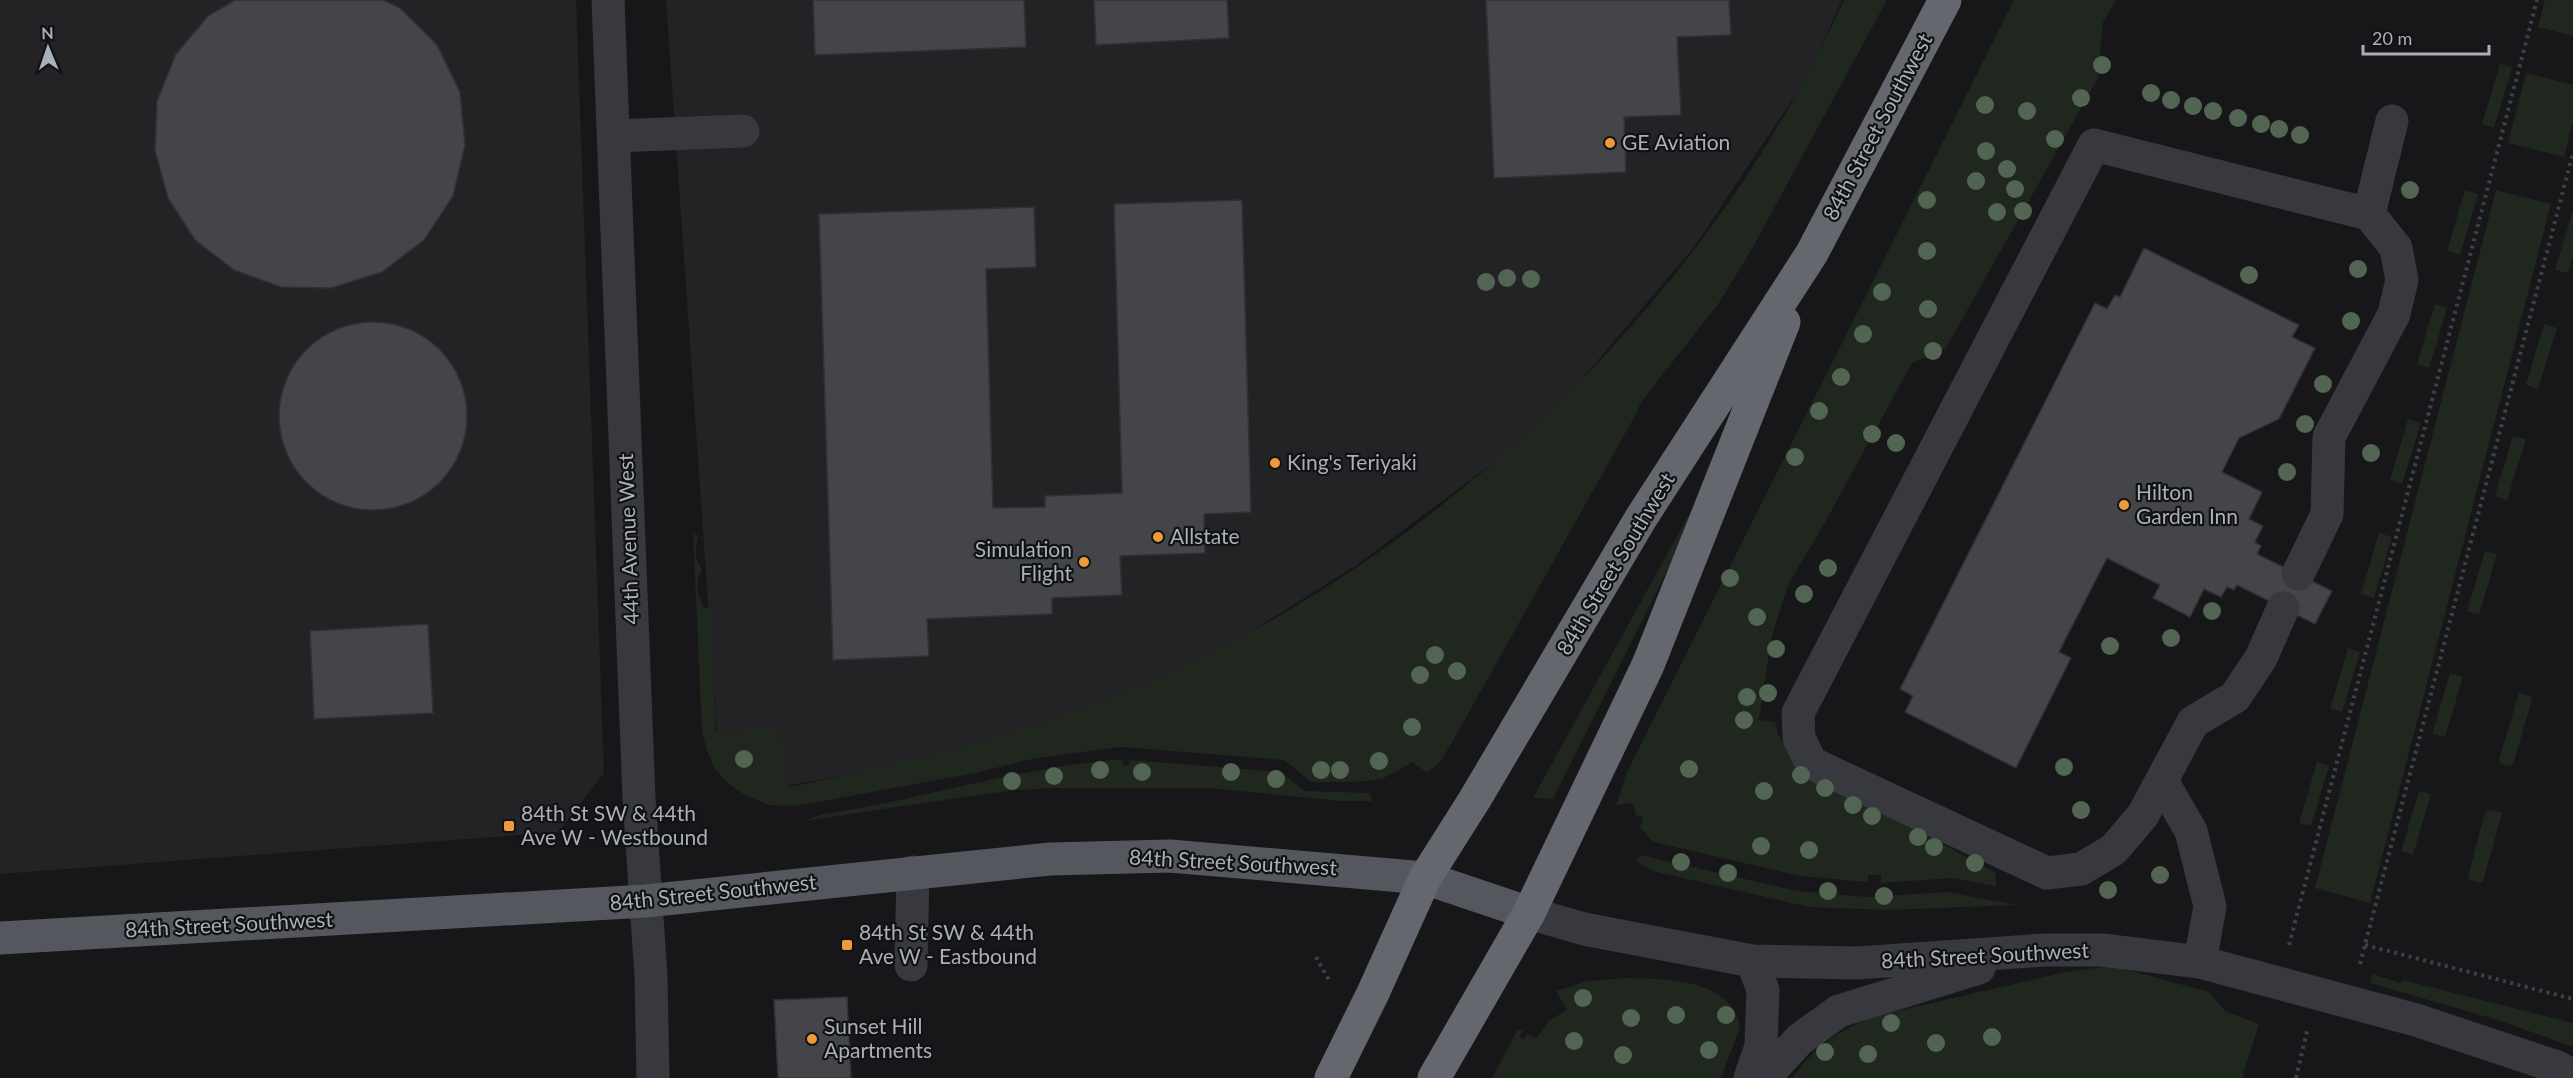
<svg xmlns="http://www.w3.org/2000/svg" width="2573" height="1078" viewBox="0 0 2573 1078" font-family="Lato,sans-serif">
<rect width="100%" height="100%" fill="#171719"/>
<g fill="#232326">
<polygon points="0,0 576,0 604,773 559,832 0,874"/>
<polygon points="666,0 1842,0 1808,76 1695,246 1541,427 1355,566 1172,681 974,752 791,785 717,731"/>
</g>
<g fill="#1f271f">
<path d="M1844 0H1887L1753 247 1719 303 1641 402 1636 414 1454 739 1440 762 1427 773 1413 762 1382 779 1355 782H1311L1284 760 1121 747 1036 758 975 773 796 806 769 805 745 795 730 785 715 769 707 750 702 732 693 531 698 536C696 549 693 558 702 569 695 582 696 595 704 607L710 608 716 732 779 729 790 787C916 761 1041 731 1159 678 1452 545 1711 295 1844 0Z"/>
<polygon points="2014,0 2116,0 2103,22 2098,78 1946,348 1912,363 1823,526 1788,585 1771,639 1759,720 1775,722 1778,734 1795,766 1995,872 1996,886 1952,878 1881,883 1881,875 1868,875 1868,882 1800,876 1653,842 1639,826 1643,823 1642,816 1636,817 1633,803 1616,805 1626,774"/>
<polygon points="2545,0 2573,0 2573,36 2538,27"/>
<polygon points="2500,64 2512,67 2494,128 2482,124"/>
<polygon points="2526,73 2573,85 2573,121 2564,157 2508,143"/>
<polygon points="2465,190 2478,194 2460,255 2447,251"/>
<polygon points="2496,190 2551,204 2370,903 2315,888"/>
<polygon points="2573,210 2573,256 2568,273 2555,270"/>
<polygon points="2435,304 2447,308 2429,368 2417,364"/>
<polygon points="2544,324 2557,328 2538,389 2526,385"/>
<polygon points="2408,419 2421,423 2402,484 2390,480"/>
<polygon points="2513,436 2526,439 2507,500 2495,496"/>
<polygon points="1691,517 1690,525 1553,799 1533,798 1687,518"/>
<polygon points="2379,533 2392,537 2374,598 2361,594"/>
<polygon points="2485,551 2497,554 2479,615 2467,611"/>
<polygon points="2348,648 2360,652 2342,712 2330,709"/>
<polygon points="2450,673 2463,677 2445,737 2432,734"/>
<polygon points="2519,693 2530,696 2532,700 2513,765 2510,766 2500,763 2499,760"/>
<path d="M1123 759V765H1129L1130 760 1280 772 1305 791 1370 793 1372 801H1341L1209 788H1054L1015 790 937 801 803 821 820 815C922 799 1021 767 1123 759Z"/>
<polygon points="2317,762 2329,766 2311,826 2299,823"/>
<polygon points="2419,791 2431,794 2413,855 2401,851"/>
<polygon points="2488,810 2501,812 2501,817 2483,881 2480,883 2470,880 2468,877 2485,812"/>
<polygon points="1640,855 1797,891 1867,897 1947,892 2017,905 1887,910 1809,907 1653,871 1636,861"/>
<path d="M2102 967 2121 968 2209 992 2225 1011 2259 1024 2242 1078H1793C1812 1048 1839 1031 1871 1017L2066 972Z"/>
<polygon points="2372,974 2401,983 2403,980 2573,1023 2573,1047 2501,1021 2370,983"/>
<path d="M1626 978C1665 979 1731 978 1740 1027L1721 1078H1492L1518 1029 1523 1031 1519 1037 1524 1039 1527 1034 1536 1038 1550 1020 1567 1010 1556 991 1588 981Z"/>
</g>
<g fill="#434549" stroke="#313135" stroke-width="1.5">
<polygon points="235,0 383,0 400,8 437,45 460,92 465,145 453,196 424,240 382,272 331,288 281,287 234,270 195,240 168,198 155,150 157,101 176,54 208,16"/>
<polygon points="813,0 1024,0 1026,47 815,55"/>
<polygon points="1094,0 1227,0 1229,38 1096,45"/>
<polygon points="1486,0 1729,0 1731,35 1677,37 1681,115 1624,117 1626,172 1494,178"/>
<polygon points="1242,200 1251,512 1204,514 1205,553 1120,556 1122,595 1052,598 1052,614 927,619 929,656 833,660 819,214 1034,207 1036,267 986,269 993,508 1045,507 1045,496 1122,493 1114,204"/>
<polygon points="2144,248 2299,325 2292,337 2315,348 2279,419 2239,438 2222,472 2262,492 2249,519 2263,526 2255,542 2261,546 2257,554 2332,591 2315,624 2237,585 2234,590 2227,587 2221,597 2204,589 2190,617 2153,598 2160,585 2107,558 2059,652 2071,658 2016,768 1905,712 1913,696 1900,689 2095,303 2107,309 2115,295 2120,297"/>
<circle cx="373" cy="416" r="94"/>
<polygon points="428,624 433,713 314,719 310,631"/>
<polygon points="847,997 851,1078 778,1078 774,1000"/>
</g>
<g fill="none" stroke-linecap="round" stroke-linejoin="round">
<g stroke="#3e4145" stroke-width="4" stroke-dasharray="3 4.5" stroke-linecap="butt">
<polyline points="2289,945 2537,0"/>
<polyline points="2365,945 2573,999"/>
<polyline points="1316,957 1330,982"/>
<polyline points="2360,964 2573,153"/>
<polyline points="2296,1078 2307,1031"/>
</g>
<g stroke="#38393e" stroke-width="33">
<polyline points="608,0 639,798 651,977 653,1078"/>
<polyline points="614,136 743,131"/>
<polyline points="2298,574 2327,514 2329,437 2394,314 2402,280 2396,248 2369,214 2392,121"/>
<polyline points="2283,608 2261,658 2235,697 2193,722 2143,815 2120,842 2113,850 2081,869 2047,873 1811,763 1799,738 1798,713 2094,145 2369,214"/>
<polyline points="2162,781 2191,831 2210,906 2200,962"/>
<polyline points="1529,913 1584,929 1752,961 1857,963 2045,950 2102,950 2200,962 2416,1020 2557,1067 2573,1076"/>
<polyline points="911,965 913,872"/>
<polyline points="1750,1078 1761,1046 1763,990 1752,961"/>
<polyline points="1764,1078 1800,1039 1839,1011 1979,968"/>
</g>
<polyline stroke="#54575d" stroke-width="33" points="0,938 646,901 1050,859 1170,856 1425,878 1529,913"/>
<g stroke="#64686e" stroke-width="33">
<polyline points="1331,1078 1373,993 1425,878 1475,799 1641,518 1812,253 1945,0"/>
<polyline points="1434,1078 1529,913 1648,665 1784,322"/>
</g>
</g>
<g fill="#526452">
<circle cx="2102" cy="65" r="9"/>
<circle cx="2151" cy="93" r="9"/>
<circle cx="2081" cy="98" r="9"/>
<circle cx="2171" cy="100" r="9"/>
<circle cx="1985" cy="105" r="9"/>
<circle cx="2193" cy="106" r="9"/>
<circle cx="2027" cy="111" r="9"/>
<circle cx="2213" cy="111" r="9"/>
<circle cx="2238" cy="118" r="9"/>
<circle cx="2261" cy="124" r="9"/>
<circle cx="2279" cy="129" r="9"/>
<circle cx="2300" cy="135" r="9"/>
<circle cx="2055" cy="139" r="9"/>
<circle cx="1986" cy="151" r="9"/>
<circle cx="2007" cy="169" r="9"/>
<circle cx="1976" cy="181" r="9"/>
<circle cx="2015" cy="189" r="9"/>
<circle cx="2410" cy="190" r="9"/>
<circle cx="1927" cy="200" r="9"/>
<circle cx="2023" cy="211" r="9"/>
<circle cx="1997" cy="212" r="9"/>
<circle cx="1927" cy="251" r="9"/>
<circle cx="2358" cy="269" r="9"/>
<circle cx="2249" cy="275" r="9"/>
<circle cx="1507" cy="278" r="9"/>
<circle cx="1531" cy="279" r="9"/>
<circle cx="1486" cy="282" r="9"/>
<circle cx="1882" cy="292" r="9"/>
<circle cx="1928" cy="309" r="9"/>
<circle cx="2351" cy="321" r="9"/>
<circle cx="1863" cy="334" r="9"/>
<circle cx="1933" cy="351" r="9"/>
<circle cx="1841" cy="377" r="9"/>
<circle cx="2323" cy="384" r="9"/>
<circle cx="1819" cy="411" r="9"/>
<circle cx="2305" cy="424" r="9"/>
<circle cx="1872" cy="434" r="9"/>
<circle cx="1896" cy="443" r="9"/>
<circle cx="2371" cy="453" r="9"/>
<circle cx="1795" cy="457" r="9"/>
<circle cx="2287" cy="472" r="9"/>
<circle cx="1828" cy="568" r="9"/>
<circle cx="1730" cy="578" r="9"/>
<circle cx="1804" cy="594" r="9"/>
<circle cx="2212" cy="611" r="9"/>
<circle cx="1757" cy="617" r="9"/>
<circle cx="2171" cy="638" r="9"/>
<circle cx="2110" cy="646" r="9"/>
<circle cx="1776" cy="649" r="9"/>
<circle cx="1435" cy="655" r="9"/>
<circle cx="1457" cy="671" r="9"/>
<circle cx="1420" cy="675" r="9"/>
<circle cx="1768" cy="693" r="9"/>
<circle cx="1747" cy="697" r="9"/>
<circle cx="1744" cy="720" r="9"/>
<circle cx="1412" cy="727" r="9"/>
<circle cx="744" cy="759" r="9"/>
<circle cx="1379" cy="761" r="9"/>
<circle cx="2064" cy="767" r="9"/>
<circle cx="1689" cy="769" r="9"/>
<circle cx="1100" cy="770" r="9"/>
<circle cx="1321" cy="770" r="9"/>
<circle cx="1340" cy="770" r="9"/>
<circle cx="1142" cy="772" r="9"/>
<circle cx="1231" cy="772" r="9"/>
<circle cx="1801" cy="775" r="9"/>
<circle cx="1054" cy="776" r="9"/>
<circle cx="1276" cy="779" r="9"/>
<circle cx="1012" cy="781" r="9"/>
<circle cx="1825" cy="788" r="9"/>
<circle cx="1764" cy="791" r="9"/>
<circle cx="1853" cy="805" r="9"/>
<circle cx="2081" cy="810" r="9"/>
<circle cx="1872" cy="816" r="9"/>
<circle cx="1918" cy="837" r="9"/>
<circle cx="1761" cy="846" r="9"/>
<circle cx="1934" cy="847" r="9"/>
<circle cx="1809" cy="850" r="9"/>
<circle cx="1681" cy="862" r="9"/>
<circle cx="1975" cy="863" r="9"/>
<circle cx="1728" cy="873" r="9"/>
<circle cx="2160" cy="875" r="9"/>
<circle cx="2108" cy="890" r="9"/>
<circle cx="1828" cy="891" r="9"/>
<circle cx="1884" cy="896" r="9"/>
<circle cx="1583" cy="998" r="9"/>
<circle cx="1676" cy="1015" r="9"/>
<circle cx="1726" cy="1015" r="9"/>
<circle cx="1631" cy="1018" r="9"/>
<circle cx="1891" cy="1023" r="9"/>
<circle cx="1992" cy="1037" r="9"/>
<circle cx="1574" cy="1041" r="9"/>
<circle cx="1936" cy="1043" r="9"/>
<circle cx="1709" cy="1050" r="9"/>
<circle cx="1825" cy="1052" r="9"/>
<circle cx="1868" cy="1054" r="9"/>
<circle cx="1623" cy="1055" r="9"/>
</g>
<g fill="#ed9b3a" stroke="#121214" stroke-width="2">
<circle cx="1610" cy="143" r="6"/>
<circle cx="1275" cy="463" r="6"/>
<circle cx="2124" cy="505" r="6"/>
<circle cx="1158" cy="537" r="6"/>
<circle cx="1084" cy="562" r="6"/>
<rect x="503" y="820" width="12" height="12" rx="3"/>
<rect x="841" y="939" width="12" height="12" rx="3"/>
<circle cx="812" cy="1039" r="6"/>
</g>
<g text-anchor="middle" stroke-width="4.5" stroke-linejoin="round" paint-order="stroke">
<g font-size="21" fill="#a9b0b8" stroke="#121214">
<text transform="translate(1878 127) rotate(-62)" y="7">84th Street Southwest</text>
<text transform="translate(629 539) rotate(-92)" y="7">44th Avenue West</text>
<text transform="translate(1616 564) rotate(-59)" y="7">84th Street Southwest</text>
<text transform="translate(1233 863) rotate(3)" y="7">84th Street Southwest</text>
<text transform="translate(713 893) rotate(-6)" y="7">84th Street Southwest</text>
<text transform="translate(229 925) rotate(-3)" y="7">84th Street Southwest</text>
<text transform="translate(1985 956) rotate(-3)" y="7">84th Street Southwest</text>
</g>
<g font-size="21" fill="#a9b0b8" stroke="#121214" text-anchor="start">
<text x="1622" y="150">GE Aviation</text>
<text x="1287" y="470">King's Teriyaki</text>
<text x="2136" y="500">Hilton<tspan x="2136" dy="24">Garden Inn</tspan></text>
<text x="1170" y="544">Allstate</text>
<text x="1072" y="557" text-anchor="end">Simulation<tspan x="1072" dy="24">Flight</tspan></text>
<text x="521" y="821">84th St SW &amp; 44th<tspan x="521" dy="24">Ave W - Westbound</tspan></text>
<text x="859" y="940">84th St SW &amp; 44th<tspan x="859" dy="24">Ave W - Eastbound</tspan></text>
<text x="824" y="1034">Sunset Hill<tspan x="824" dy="24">Apartments</tspan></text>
</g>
</g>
<g transform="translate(48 48) rotate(358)" stroke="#121214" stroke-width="4.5" paint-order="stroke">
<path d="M0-4.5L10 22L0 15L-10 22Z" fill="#a9b0b8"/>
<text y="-9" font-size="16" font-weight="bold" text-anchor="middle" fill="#a9b0b8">N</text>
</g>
<path d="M2363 45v9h126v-9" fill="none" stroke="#a9b0b8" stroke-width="3"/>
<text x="2372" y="45" font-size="18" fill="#a9b0b8" stroke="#121214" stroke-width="4.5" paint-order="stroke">20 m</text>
</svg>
